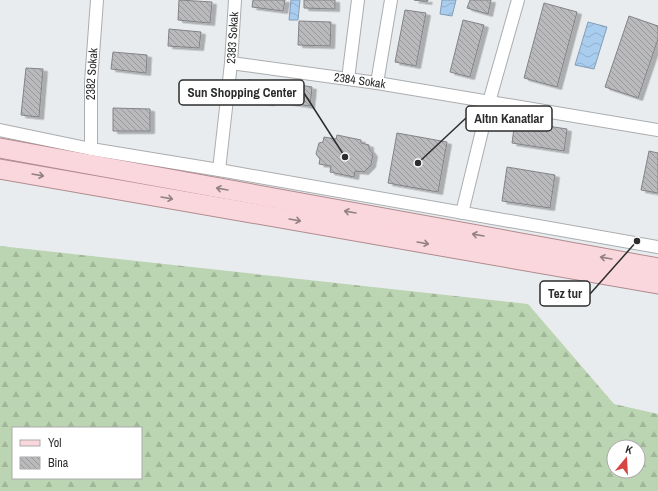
<svg xmlns="http://www.w3.org/2000/svg" width="658" height="491" viewBox="0 0 658 491" font-family="'Archivo Narrow',sans-serif">
<defs>
<pattern id="forest-firs" width="22" height="20" patternUnits="userSpaceOnUse"><rect width="22" height="20" fill="#bbd4b1"/><path d="M5 1l3.5 6h-7zM16 11l3.5 6h-7z" fill="#a1b699"/></pattern>
<pattern id="water-waves" width="16" height="10" patternUnits="userSpaceOnUse"><rect width="16" height="10" fill="#a9cdef"/><path d="M0 5q4-4 8 0t8 0" fill="none" stroke="#92b0cd"/></pattern>
<pattern id="building-back-hatch" width="6" height="6" patternUnits="userSpaceOnUse"><rect width="6" height="6" fill="#bababd"/><path d="M-1 5l2 2M0 0l6 6M5-1l2 2" fill="none" stroke="#97989a"/></pattern>
<filter id="shadow"><feDropShadow dx="4.5" dy="2.5" stdDeviation="0" flood-color="#0004"/></filter>
</defs>
<rect width="100%" height="100%" fill="#e9ecee"/>
<path fill="url(#forest-firs)" fill-rule="evenodd" d="M0 246 528 304 614 404 658 414V491H0ZM13 428H141V478H13ZM614 447H638V471H614Z"/>
<g fill="url(#water-waves)" stroke="#849db5">
<polygon points="291,0 300,0 298,20 289,20"/>
<polygon points="442,0 456,0 452,16 440,14"/>
<polygon points="588,22 607,27 594,69 575,65"/>
</g>
<g fill="url(#building-back-hatch)" stroke="#828386" filter="url(#shadow)">
<polygon points="179,0 212,2 210,23 178,20"/>
<polygon points="253,0 285,0 283,11 252,7"/>
<polygon points="304,0 335,0 335,9 304,8"/>
<polygon points="414,0 428,0 427,2"/>
<polygon points="470,0 491,0 488,14 467,8"/>
<polygon points="544,3 577,12 557,87 524,78"/>
<polygon points="405,10 426,13 416,66 395,62"/>
<polygon points="629,16 658,26 658,39 638,98 605,87"/>
<polygon points="463,20 484,25 470,77 450,72"/>
<polygon points="299,21 331,22 330,46 298,45"/>
<polygon points="169,29 201,32 199,48 168,46"/>
<polygon points="113,52 147,55 146,73 111,69"/>
<polygon points="26,68 43,69 39,117 21,115"/>
<polygon points="248,80 272,82 270,103 246,101"/>
<polygon points="288,83 312,87 310,106 285,102"/>
<polygon points="113,108 150,109 150,131 113,131"/>
<polygon points="515,121 567,129 564,151 512,143"/>
<polygon points="397,133 447,142 438,192 388,183"/>
<polygon points="337,135 361,140 361,143 369,145 369,149 373,154 371,165 364,172 355,171 354,177 330,172 331,166 319,164 320,159 316,154 319,143 323,142 324,137 336,139"/>
<polygon points="649,151 658,153 658,193 641,190"/>
<polygon points="507,167 555,175 550,208 502,201"/>
</g>
<g fill="none" stroke-linecap="round" stroke-linejoin="round">
<defs>
<g id="minor">
<path id="s1" d="M231 63 377 83 658 130"/>
<polyline points="348,79 358,0"/>
<polyline points="377,83 391,0"/>
<polyline points="0,130 91,149 219,170 658,247"/>
<path id="s2" d="M91 149V82L97 0"/>
<path id="s3" d="M219 170 231 63 235 0"/>
<polyline points="462,213 489,102 518,0"/>
</g>
<g id="primary">
<polyline points="0,148 658,268"/>
<polyline points="0,169 658,284"/>
</g>
</defs>
<use href="#minor" stroke="#abadaf" stroke-width="14"/>
<use href="#primary" stroke="#b08b8f" stroke-width="21"/>
<use href="#minor" stroke="#fff" stroke-width="12"/>
<use href="#primary" stroke="#fad7dc" stroke-width="19"/>
</g>
<defs><path id="oneway-shaft" d="M-6 0H5M1.5-3L5.5 0L1.5 3" fill="none" stroke-width="1.6" stroke-linecap="round" stroke-linejoin="round"/></defs>
<g stroke="#938284">
<use href="#oneway-shaft" transform="translate(38 175) rotate(10)"/>
<use href="#oneway-shaft" transform="translate(222 189) rotate(-170)"/>
<use href="#oneway-shaft" transform="translate(167 198) rotate(10)"/>
<use href="#oneway-shaft" transform="translate(350 212) rotate(-170)"/>
<use href="#oneway-shaft" transform="translate(295 220) rotate(10)"/>
<use href="#oneway-shaft" transform="translate(478 235) rotate(-170)"/>
<use href="#oneway-shaft" transform="translate(423 243) rotate(10)"/>
<use href="#oneway-shaft" transform="translate(606 258) rotate(-170)"/>
</g>
<g text-anchor="middle" stroke-width="3.5" stroke-linejoin="round" paint-order="stroke">
<g font-size="12" fill="#2c2d2d" stroke="#fff">
<text dy="4" stroke="none"><textPath href="#s3" startOffset="133">2383 Sokak</textPath></text>
<text dy="4" stroke="none"><textPath href="#s2" startOffset="75">2382 Sokak</textPath></text>
<text dy="4" stroke="none"><textPath href="#s1" startOffset="130">2384 Sokak</textPath></text>
</g>
</g>
<path fill="none" stroke="#2c2d2d" stroke-width="1.5" d="M345 157L304 93M418 163L466 118M637 241L590 294"/>
<g fill="#2c2d2d" stroke="#fff" stroke-width="1.5">
<circle cx="345" cy="157" r="4"/>
<circle cx="418" cy="163" r="4"/>
<circle cx="637" cy="241" r="4"/>
</g>
<g fill="#fff" stroke="#2c2d2d" stroke-width="1.5">
<rect x="179" y="80" width="125" height="25" rx="4"/>
<rect x="466" y="106" width="86" height="25" rx="4"/>
<rect x="540" y="281" width="50" height="25" rx="4"/>
</g>
<g font-size="13" text-anchor="middle" font-weight="bold" fill="#2c2d2d">
<text x="242" y="97">Sun Shopping Center</text>
<text x="509" y="123">Altın Kanatlar</text>
<text x="565" y="298">Tez tur</text>
</g>
<rect x="12" y="427" width="130" height="52" fill="#ffffff" stroke="#ababab"/>
<rect x="20" y="440" width="20" height="6" fill="#fad7dc" stroke="#ababab"/>
<text x="48" y="447" font-size="12" fill="#2c2d2d">Yol</text>
<rect x="20" y="457" width="20" height="12" fill="url(#building-back-hatch)" stroke="#ababab"/>
<text x="48" y="467" font-size="12" fill="#2c2d2d">Bina</text>
<g transform="translate(626 459) rotate(18)"><circle r="19" fill="#ffffff" stroke="#ababab"/>
<path d="M0-3L7 15L0 10L-7 15Z" fill="#d64744"/>
<text y="-6" font-size="11" font-weight="bold" text-anchor="middle" fill="#2c2d2d">K</text>
</g>
</svg>
